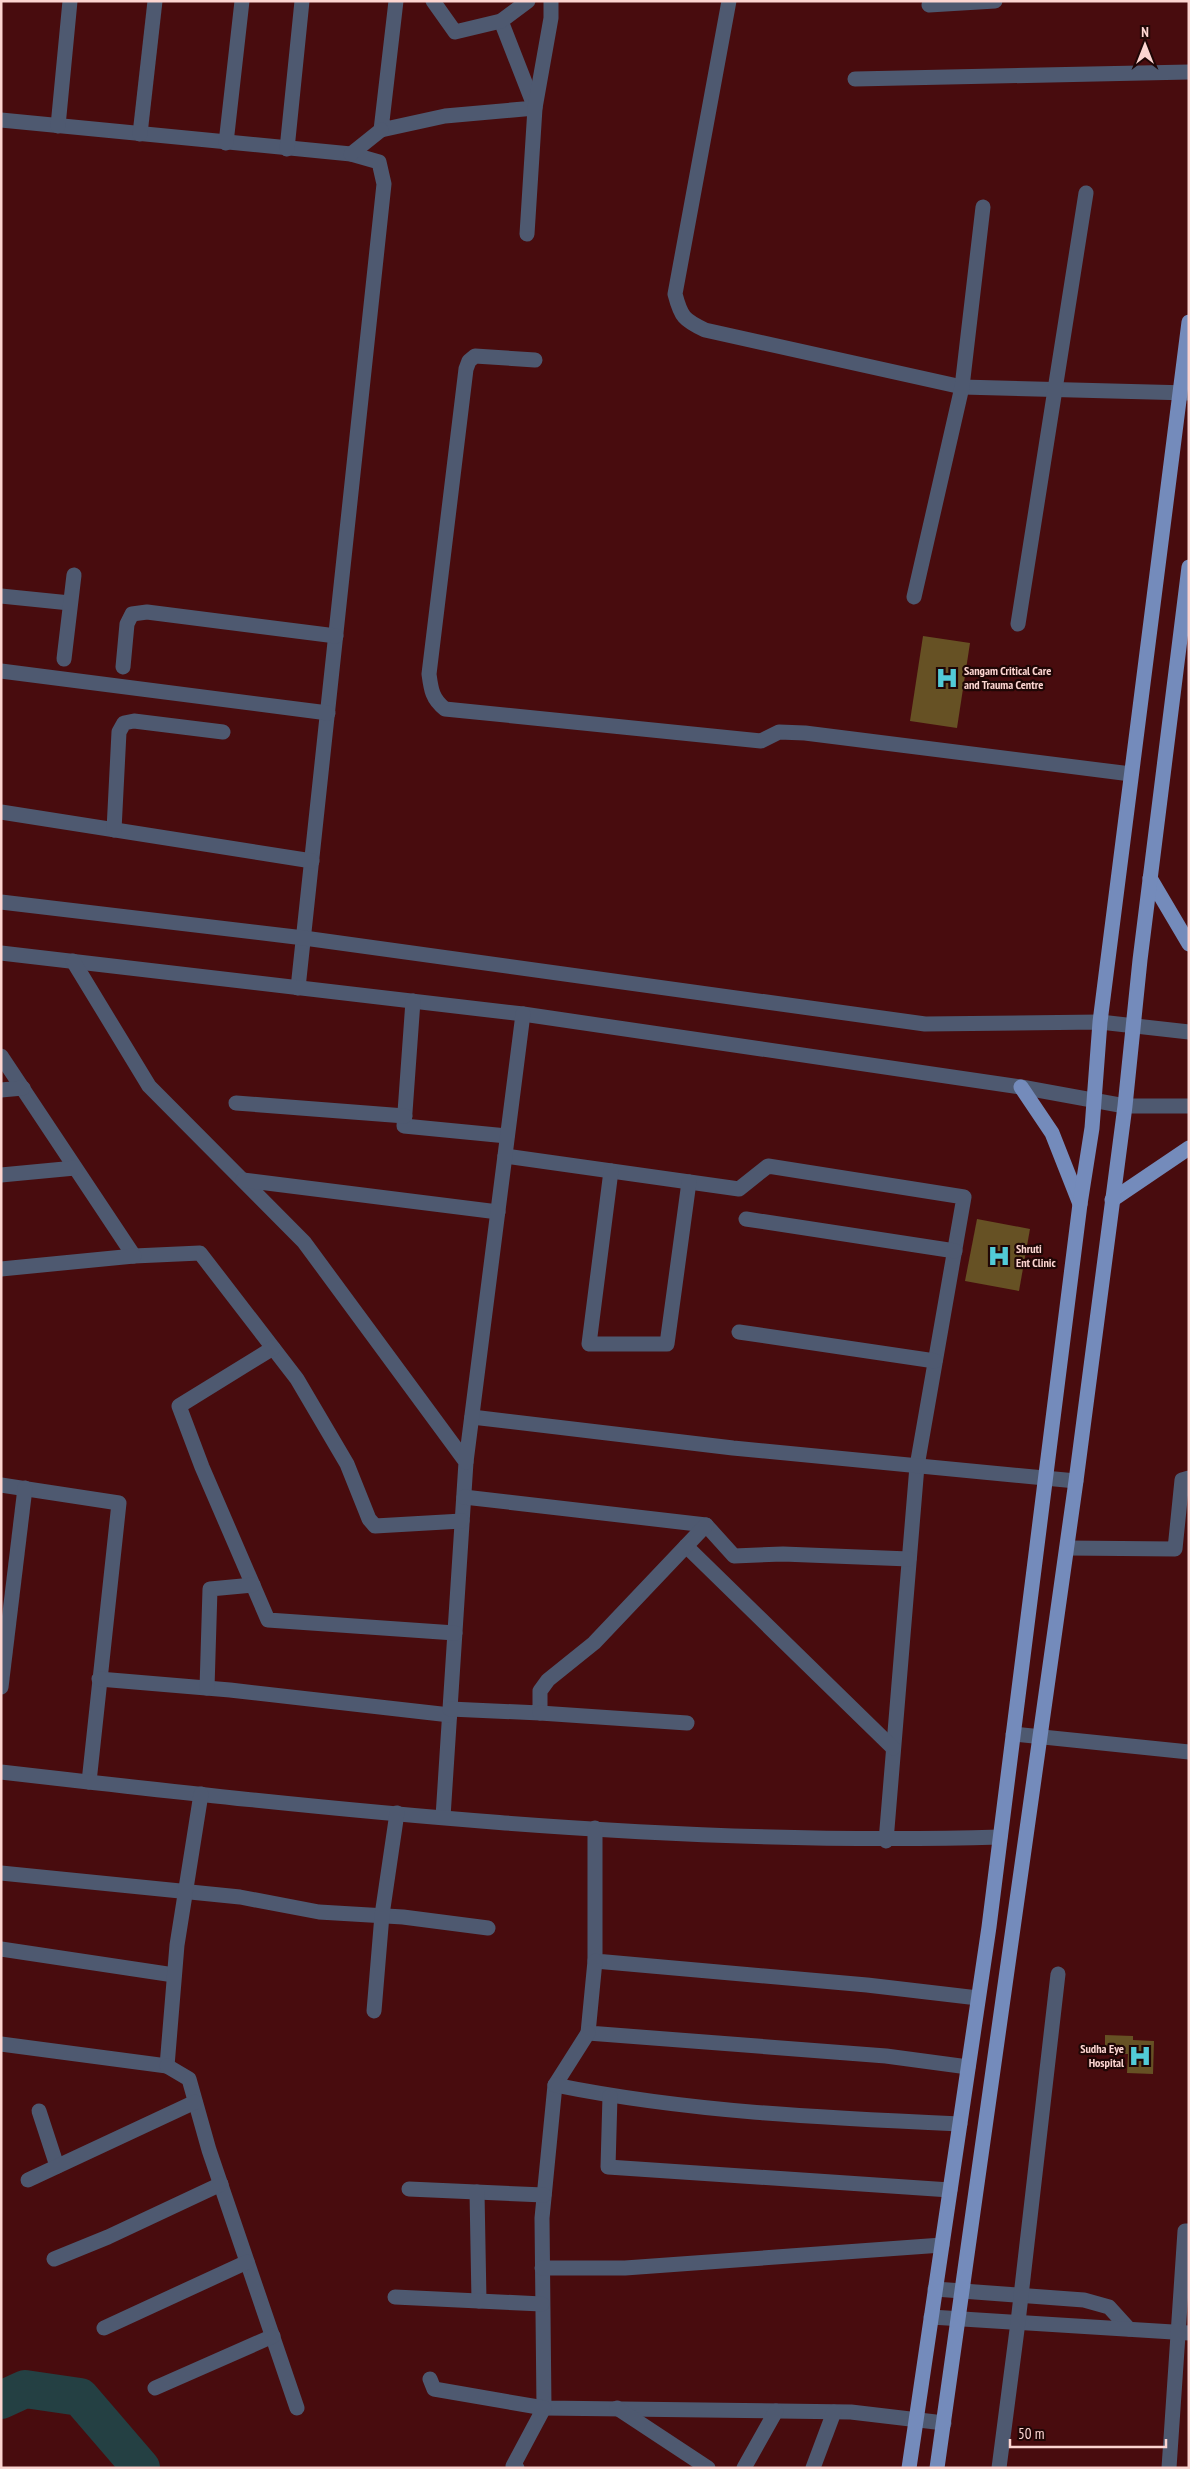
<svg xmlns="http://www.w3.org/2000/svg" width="1190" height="2469" viewBox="0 0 1190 2469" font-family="'PT Sans Narrow',sans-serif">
<rect width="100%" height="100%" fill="#480c0e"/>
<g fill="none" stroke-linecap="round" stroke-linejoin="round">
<polyline stroke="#244043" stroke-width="38" points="1,2400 25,2389 80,2397 141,2468"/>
</g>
<g fill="#665124">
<polygon points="923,636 970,643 957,728 910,721"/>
<polygon points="977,1219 1030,1229 1019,1291 965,1281"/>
<polygon points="1105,2035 1133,2036 1133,2040 1154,2041 1153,2074 1127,2073 1128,2054 1105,2054"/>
</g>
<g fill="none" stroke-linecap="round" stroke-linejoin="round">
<g stroke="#4e5970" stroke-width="15">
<polyline points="396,1 381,130 445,116 535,108 501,21"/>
<polyline points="433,1 455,32 501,21 528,1"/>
<path d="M729 1 675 294C681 317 684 320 705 330L962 387 1189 393"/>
<polyline points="930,1 929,5 995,1"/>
<polyline points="855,79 1189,72"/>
<polyline points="1,120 351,154 379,162 384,184 298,988"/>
<polyline points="58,126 70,1"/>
<polyline points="140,134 155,1"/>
<polyline points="226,143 242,1"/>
<polyline points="287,149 302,1"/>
<polyline points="351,154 381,130"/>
<polyline points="527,234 535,108 551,18 551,1"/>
<path d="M535 360 475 356 469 361 466 369 429 674C431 689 432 699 445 709L761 741 779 732 805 733 1131 774"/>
<polyline points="1,596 70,603"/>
<polyline points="914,597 962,387 983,207"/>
<polyline points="1018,624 1086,193"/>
<polyline points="64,659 74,575"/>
<polyline points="123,667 127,624 132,614 147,612 336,636"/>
<polyline points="1,671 328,713"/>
<polyline points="1,812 312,861"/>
<polyline points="114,830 119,732 124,723 134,721 223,732"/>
<polyline points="1,902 304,938 925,1024 1100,1022 1189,1032"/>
<polyline points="1,953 523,1014 1021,1087 1125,1106 1189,1106"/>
<polyline points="73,961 149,1086 304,1242 466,1462 443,1817"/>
<polyline points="413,1001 404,1126 507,1136"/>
<polyline points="1,1056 134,1256 200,1253 297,1379 347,1464 369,1519 375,1526 462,1521"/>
<polyline points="1,1090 23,1088"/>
<polyline points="236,1103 405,1116"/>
<polyline points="505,1156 739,1189 768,1166 964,1197 917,1466 886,1841"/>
<polyline points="611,1171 589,1344 667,1344 689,1182"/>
<polyline points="1,1175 75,1168"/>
<polyline points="243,1180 498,1212"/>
<polyline points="746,1219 955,1251"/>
<polyline points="1,1269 134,1256"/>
<polyline points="739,1332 935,1361"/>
<polyline points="273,1348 179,1406 202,1467 268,1620 455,1633"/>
<polyline points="472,1417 733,1448 1076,1481"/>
<polyline points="466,1462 523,1014"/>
<polyline points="1,1485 119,1503 89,1782"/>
<polyline points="464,1497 706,1525 734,1556 783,1554 909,1559"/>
<polyline points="686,1546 893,1748"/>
<polyline points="1067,1548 1175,1549 1182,1480 1189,1478"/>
<polyline points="99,1679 230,1690 450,1715"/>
<polyline points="1,1687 25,1488"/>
<polyline points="207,1688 210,1589 253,1585"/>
<polyline points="450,1709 540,1713 540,1691 548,1680 594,1643 706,1525"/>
<polyline points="540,1713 687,1723"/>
<polyline points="1013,1734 1189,1752"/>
<path d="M1 1772C332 1810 666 1847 1000 1837"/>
<polyline points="595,1828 595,1961 867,1985 978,1998"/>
<polyline points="1,1873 240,1897 319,1912 403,1917 488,1928"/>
<polyline points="1,1949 174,1975"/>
<polyline points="595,1961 588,2033 886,2056 968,2067"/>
<polyline points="374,2011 382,1915 397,1813"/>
<polyline points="588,2033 555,2085 542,2218 544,2408 851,2412 944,2423"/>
<polyline points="1,2044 167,2066 177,1945 201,1794"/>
<polyline points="167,2066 189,2079 209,2150 297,2408"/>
<path d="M555 2085C688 2112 824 2118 960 2124"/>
<polyline points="610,2096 608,2167 950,2190"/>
<polyline points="39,2111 57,2166"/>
<polyline points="28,2180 195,2102"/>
<polyline points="409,2189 544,2195"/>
<polyline points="477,2192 479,2301"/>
<polyline points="54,2259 108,2237 221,2184"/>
<polyline points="542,2268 625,2268 942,2245"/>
<polyline points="935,2289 1084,2300 1109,2307 1129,2329"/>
<polyline points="395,2297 542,2304"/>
<polyline points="931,2317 1189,2333"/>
<polyline points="104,2328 247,2262"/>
<polyline points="430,2379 434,2389 544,2408 513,2466 517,2468"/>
<polyline points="155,2388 273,2336"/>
<polyline points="617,2408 708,2468"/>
<polyline points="744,2468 776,2411"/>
<polyline points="813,2468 834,2412"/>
<polyline points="999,2468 1018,2322 1058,1974"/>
<polyline points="1169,2468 1185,2231 1189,2231"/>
</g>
<g stroke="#748bbb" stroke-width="15">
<polyline points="1150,878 1189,944"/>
<polyline points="1021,1087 1052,1133 1080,1204"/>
<polyline points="1112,1200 1189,1148"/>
<polyline points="909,2468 989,1927 1080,1204 1092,1128 1100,1022 1189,322"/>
<polyline points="937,2468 1076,1481 1125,1106 1140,960 1189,567"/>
</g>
</g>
<defs>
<symbol id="hospital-bare" viewBox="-9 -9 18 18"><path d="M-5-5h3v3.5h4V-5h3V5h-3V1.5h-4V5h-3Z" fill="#52cbd7" stroke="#1f0605" stroke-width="2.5" paint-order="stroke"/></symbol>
</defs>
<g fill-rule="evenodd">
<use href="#hospital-bare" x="931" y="662" width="32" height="32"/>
<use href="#hospital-bare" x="983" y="1240" width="32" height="32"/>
<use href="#hospital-bare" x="1124" y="2040" width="32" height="32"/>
</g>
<g text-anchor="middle" stroke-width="4.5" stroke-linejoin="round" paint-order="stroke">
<g font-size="12" font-weight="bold" fill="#fcd5d1" stroke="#1f0605" text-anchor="start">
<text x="964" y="675">Sangam Critical Care<tspan x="964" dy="14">and Trauma Centre</tspan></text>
<text x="1016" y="1253">Shruti<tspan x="1016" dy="14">Ent Clinic</tspan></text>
<text x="1124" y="2053" text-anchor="end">Sudha Eye<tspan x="1124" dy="14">Hospital</tspan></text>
</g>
</g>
<rect width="1190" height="2469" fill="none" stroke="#fcd5d1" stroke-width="5"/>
<g transform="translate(1145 45)" stroke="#1f0605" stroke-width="4" paint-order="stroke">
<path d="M0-4L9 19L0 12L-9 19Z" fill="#fcd5d1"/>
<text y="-8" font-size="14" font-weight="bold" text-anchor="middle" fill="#fcd5d1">N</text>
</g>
<path d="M1010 2439v8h156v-8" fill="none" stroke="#fcd5d1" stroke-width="2.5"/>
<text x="1018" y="2439" font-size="15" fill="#fcd5d1" stroke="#1f0605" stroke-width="4" paint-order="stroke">50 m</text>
</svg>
